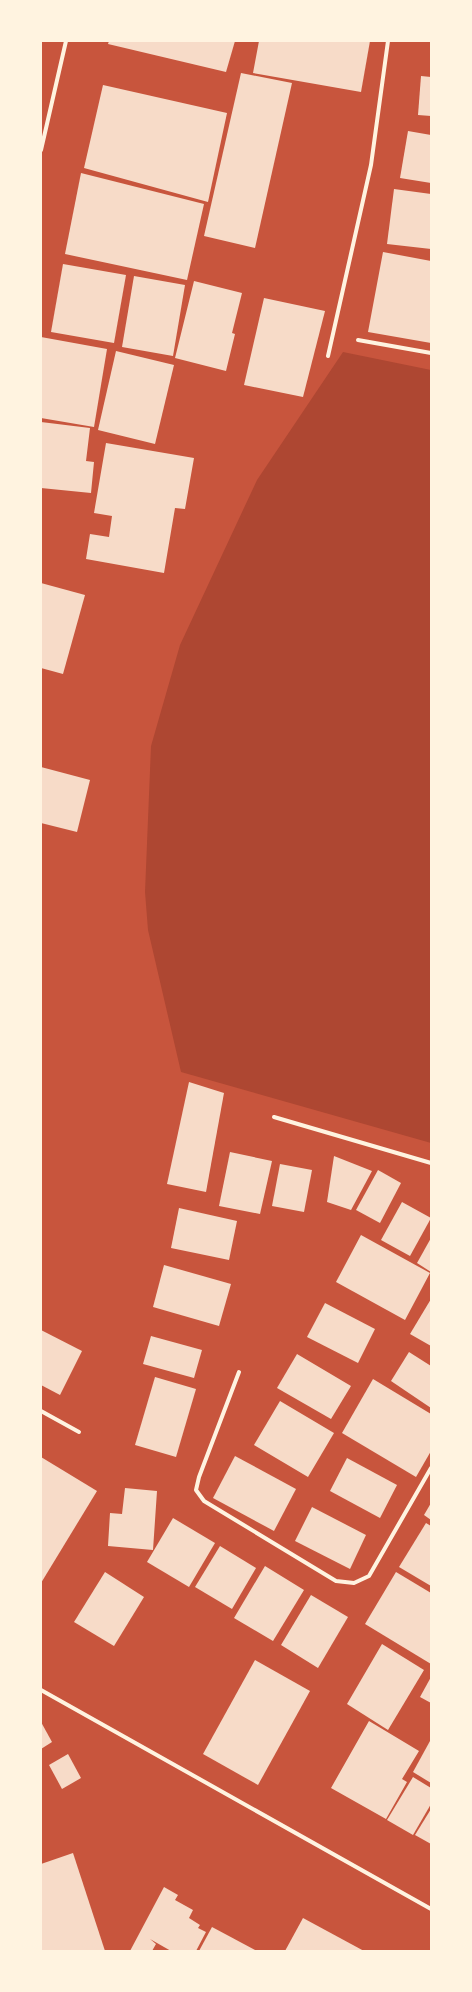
<svg xmlns="http://www.w3.org/2000/svg" width="472" height="1992" viewBox="0 0 472 1992" font-family="'Source Serif 4',serif">
<rect width="100%" height="100%" fill="#c8553d"/>
<polygon fill="#ae4732" points="343,352 431,370 431,1143 181,1072 148,930 145,892 151,746 180,645 257,480"/>
<g fill="#f7dbc8">
<polygon points="109,41 235,41 226,72 108,44"/>
<polygon points="259,41 370,41 361,92 253,73"/>
<polygon points="241,73 292,83 255,248 204,236"/>
<polygon points="421,76 431,77 431,116 418,115"/>
<polygon points="103,85 227,113 208,202 84,168"/>
<polygon points="408,131 431,135 431,183 400,178"/>
<polygon points="81,173 204,204 187,280 65,254"/>
<polygon points="394,189 431,194 431,249 387,244"/>
<polygon points="383,252 431,261 431,343 368,332"/>
<polygon points="63,264 126,275 114,343 51,332"/>
<polygon points="134,276 185,285 173,356 122,347"/>
<polygon points="194,281 242,293 232,333 235,334 226,371 175,358"/>
<polygon points="264,298 325,311 303,397 244,385"/>
<polygon points="41,337 107,349 94,427 41,418"/>
<polygon points="116,351 174,365 155,444 98,430"/>
<polygon points="41,422 90,428 86,461 94,462 91,493 41,488"/>
<polygon points="106,443 194,458 185,509 175,508 164,573 86,559 90,534 109,537 112,516 94,513"/>
<polygon points="41,583 85,595 63,674 41,668"/>
<polygon points="41,767 90,780 77,832 41,823"/>
<polygon points="189,1082 224,1093 206,1192 167,1184"/>
<polygon points="230,1152 272,1161 260,1214 219,1206"/>
<polygon points="334,1156 372,1171 351,1210 327,1202"/>
<polygon points="280,1164 312,1170 304,1212 272,1206"/>
<polygon points="378,1170 401,1183 380,1223 356,1210"/>
<polygon points="402,1202 431,1218 410,1256 381,1240"/>
<polygon points="179,1208 237,1221 229,1260 171,1248"/>
<polygon points="361,1235 430,1273 405,1320 336,1282"/>
<polygon points="431,1238 431,1272 417,1263"/>
<polygon points="164,1265 231,1284 219,1326 153,1307"/>
<polygon points="431,1299 431,1346 410,1334"/>
<polygon points="325,1303 375,1329 358,1363 307,1337"/>
<polygon points="41,1330 82,1351 60,1395 41,1385"/>
<polygon points="151,1336 202,1350 194,1378 143,1364"/>
<polygon points="409,1352 431,1366 431,1408 391,1381"/>
<polygon points="297,1354 351,1386 331,1419 277,1388"/>
<polygon points="155,1377 196,1389 176,1457 135,1445"/>
<polygon points="373,1379 431,1414 431,1451 416,1477 342,1433"/>
<polygon points="280,1401 334,1433 308,1477 254,1445"/>
<polygon points="235,1456 296,1489 274,1531 213,1498"/>
<polygon points="41,1457 97,1491 41,1583"/>
<polygon points="347,1458 397,1485 380,1518 330,1491"/>
<polygon points="125,1488 157,1491 153,1550 108,1546 110,1513 122,1514"/>
<polygon points="431,1503 431,1520 424,1515"/>
<polygon points="312,1507 366,1535 350,1569 295,1541"/>
<polygon points="173,1518 215,1543 189,1587 147,1562"/>
<polygon points="426,1523 431,1526 431,1586 399,1567"/>
<polygon points="220,1546 256,1568 232,1609 195,1587"/>
<polygon points="265,1566 304,1590 273,1641 234,1618"/>
<polygon points="105,1572 144,1597 114,1646 74,1622"/>
<polygon points="396,1572 431,1593 431,1664 365,1624"/>
<polygon points="311,1595 348,1617 318,1668 281,1645"/>
<polygon points="382,1644 424,1670 388,1730 347,1704"/>
<polygon points="255,1660 310,1691 258,1785 203,1754"/>
<polygon points="431,1677 431,1703 420,1697"/>
<polygon points="369,1721 419,1751 402,1779 407,1782 386,1819 331,1788"/>
<polygon points="41,1722 52,1742 41,1749"/>
<polygon points="430,1741 431,1742 431,1783 413,1772"/>
<polygon points="68,1754 81,1778 62,1789 49,1765"/>
<polygon points="413,1777 431,1788 431,1804 413,1835 387,1820"/>
<polygon points="431,1809 431,1844 415,1835"/>
<polygon points="73,1853 105,1951 41,1951 41,1864"/>
<polygon points="164,1887 178,1895 175,1900 193,1910 189,1918 200,1925 198,1928 206,1932 196,1951 171,1951 150,1939 156,1944 152,1951 130,1951"/>
<polygon points="303,1918 364,1951 285,1951"/>
<polygon points="212,1927 257,1951 199,1951"/>
</g>
<g fill="none" stroke-linecap="round" stroke-linejoin="round">
<g stroke="#fff3e0" stroke-width="4">
<polyline points="41,150 66,41"/>
<polyline points="358,340 431,353"/>
<polyline points="328,356 371,165 388,41"/>
<polyline points="274,1117 431,1163"/>
<polyline points="239,1372 199,1477 196,1490 204,1501 336,1581 354,1583 369,1576 431,1468"/>
<polyline points="41,1411 79,1432"/>
<polyline points="41,1690 431,1909"/>
</g>
</g>
<rect width="472" height="1992" fill="none" stroke="#fff3e0" stroke-width="84"/>
</svg>
